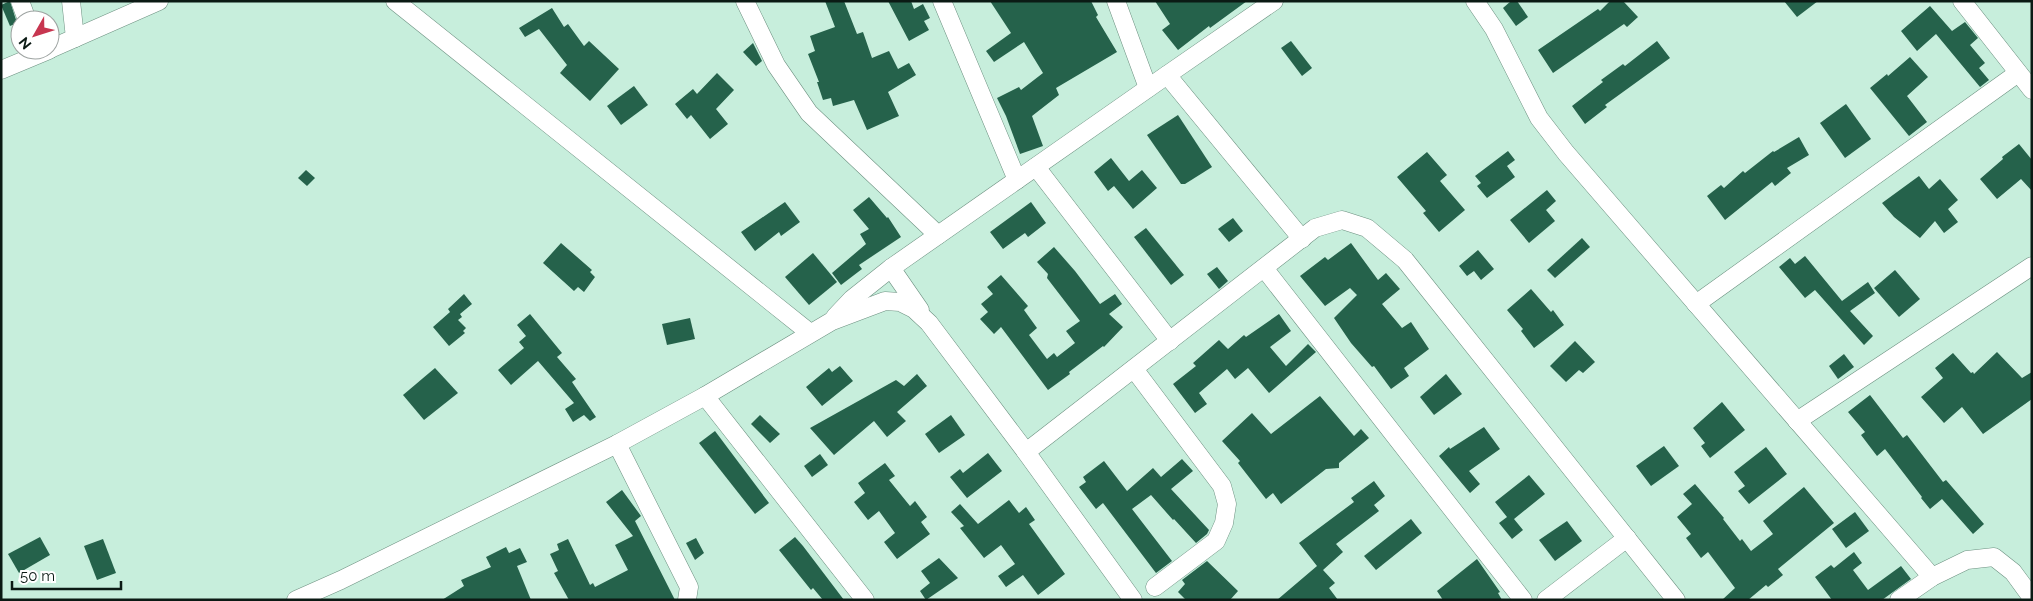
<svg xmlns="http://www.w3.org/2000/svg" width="2033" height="601" viewBox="0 0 2033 601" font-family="Raleway,sans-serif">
<rect width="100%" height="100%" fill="#c7eedc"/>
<g fill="#25624b">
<polygon points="10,1 17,23 10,26 1,5"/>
<polygon points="825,1 844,1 857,34 863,32 872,58 889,51 898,69 909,63 916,75 888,92 899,116 867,130 854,100 833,106 831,98 823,100 817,82 819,82 808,54 815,51 810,36 835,27"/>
<polygon points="888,1 911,1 914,9 923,4 930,18 924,21 929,30 909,41"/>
<polygon points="990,1 1091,1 1098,15 1096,17 1117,52 1056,88 1059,95 1032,116 1043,146 1020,154 1006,116 997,98 1019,87 1021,90 1043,73 1024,42 994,62 986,51 1011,33"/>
<polygon points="1155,1 1247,1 1210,28 1209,26 1178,50 1162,30 1170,24"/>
<polygon points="1511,1 1517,1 1528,17 1516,26 1503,8"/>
<polygon points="1610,1 1623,1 1638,17 1627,27 1624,24 1553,73 1538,50 1598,9 1600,11"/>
<polygon points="1784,1 1818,1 1797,17"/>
<polygon points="1930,6 1952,31 1965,22 1978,38 1970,45 1985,63 1979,68 1989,80 1980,87 1936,34 1917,51 1901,31"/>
<polygon points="552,8 564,27 568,24 584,46 589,41 619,69 590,101 560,73 567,65 539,29 525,37 519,28"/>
<polygon points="1291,41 1312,68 1302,76 1281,48"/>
<polygon points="1657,41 1670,58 1605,105 1607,107 1585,124 1572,106 1603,82 1601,80 1623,64 1625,66"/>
<polygon points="753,43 762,61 756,66 743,52"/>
<polygon points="1910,57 1928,77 1907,96 1927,122 1909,136 1870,88 1887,74 1888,76"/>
<polygon points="717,73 734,90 716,109 728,124 710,139 691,115 687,119 675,104 693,89 697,94"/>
<polygon points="634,86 648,105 621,125 607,106"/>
<polygon points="1846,104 1871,139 1845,158 1820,123"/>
<polygon points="1178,115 1212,167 1185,184 1181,184 1147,135"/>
<polygon points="1799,137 1809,155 1787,168 1791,173 1775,186 1772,182 1725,220 1707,196 1721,185 1724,188 1743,171 1745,173 1773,151 1774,152"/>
<polygon points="2019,144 2032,160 2032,191 2021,179 1997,199 1980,179 2003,159 2002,157"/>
<polygon points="1508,151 1515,160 1507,166 1515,177 1487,198 1477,186 1481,183 1475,176"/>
<polygon points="1427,152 1447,175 1440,181 1465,210 1439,232 1423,213 1426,211 1397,177"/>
<polygon points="1111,158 1129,181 1142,170 1157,188 1133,209 1114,186 1108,191 1094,172"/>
<polygon points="306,170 315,178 307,186 298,178"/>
<polygon points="1919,176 1929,189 1940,179 1958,200 1948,209 1958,222 1944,233 1935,221 1920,238 1894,217 1882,203"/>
<polygon points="1547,190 1556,201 1546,210 1555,221 1529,243 1510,220"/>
<polygon points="869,197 887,218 888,217 901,237 859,265 862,269 841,285 832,273 866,244 860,234 869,229 853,210"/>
<polygon points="785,202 800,222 781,236 779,232 755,251 741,232"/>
<polygon points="1031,202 1046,223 1028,237 1025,233 1003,249 990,232"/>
<polygon points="1233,218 1243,231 1229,242 1218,229"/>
<polygon points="1146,228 1184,275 1171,285 1134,237"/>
<polygon points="1582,238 1590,247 1555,278 1547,270"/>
<polygon points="561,243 592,270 590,272 595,277 584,292 578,287 574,291 543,263"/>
<polygon points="1351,243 1378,280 1386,273 1400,289 1382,304 1402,328 1411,322 1429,349 1404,368 1409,376 1391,389 1374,366 1372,367 1351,343 1334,318 1357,295 1350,288 1325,306 1300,276 1325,257 1328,260"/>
<polygon points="1054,247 1075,271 1100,304 1115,294 1122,304 1109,314 1123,327 1104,347 1103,346 1069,372 1070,374 1048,390 1001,327 994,334 980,319 988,312 981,304 993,294 987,287 1001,275 1028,306 1024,310 1037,328 1029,335 1047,359 1054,353 1057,357 1075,343 1066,331 1080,321 1047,278 1048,274 1037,262"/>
<polygon points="1478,250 1494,269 1481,280 1474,271 1467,276 1459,266"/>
<polygon points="813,253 837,282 809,305 785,277"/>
<polygon points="1805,256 1842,301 1868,282 1875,293 1850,311 1873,336 1864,345 1815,290 1805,298 1779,267 1790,258 1795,264"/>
<polygon points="1217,267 1228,281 1219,289 1207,274"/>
<polygon points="1895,270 1920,299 1899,317 1874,288"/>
<polygon points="1531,289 1551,312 1553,310 1564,325 1534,348 1521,331 1523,329 1507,310"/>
<polygon points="464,294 472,304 460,314 462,317 458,320 466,328 463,331 465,333 449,346 433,327 450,312 448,309"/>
<polygon points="530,314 562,353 557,357 576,379 572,382 596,417 590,421 584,415 573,422 565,409 574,403 538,361 511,385 498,370 524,348 519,342 526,336 517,325"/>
<polygon points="1279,314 1291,331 1270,347 1286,366 1308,344 1316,352 1269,393 1248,368 1235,379 1227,369 1199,393 1207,404 1195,413 1173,384 1196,366 1193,363 1219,340 1228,349 1244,335 1246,337"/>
<polygon points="690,318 695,339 667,345 662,324"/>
<polygon points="1575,341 1595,362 1583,373 1579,370 1566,382 1550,366"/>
<polygon points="1997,352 2022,378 2032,372 2032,399 1983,434 1962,407 1944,423 1921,397 1943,378 1935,368 1953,353 1971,373 1973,372 1974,374"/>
<polygon points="1844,354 1854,367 1838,379 1829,366"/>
<polygon points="840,366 853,381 822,406 806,387 829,368 832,372"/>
<polygon points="435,368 458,393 424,420 403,395"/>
<polygon points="917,374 927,386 897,412 906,421 887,437 874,421 834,455 810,428 896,380 904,386"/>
<polygon points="1446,374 1462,394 1434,415 1420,397"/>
<polygon points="1870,395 1903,438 1907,435 1943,482 1946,480 1984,524 1973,534 1942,499 1930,509 1921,498 1922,497 1885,449 1877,456 1861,435 1865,432 1848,412"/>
<polygon points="1320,396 1354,436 1361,429 1369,438 1339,463 1339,468 1326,469 1281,504 1273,493 1266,499 1238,463 1240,461 1222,441 1252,413 1271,434"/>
<polygon points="1722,402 1745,430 1710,458 1701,446 1705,443 1693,428"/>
<polygon points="760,415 780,434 770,443 751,424"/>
<polygon points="951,415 965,435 939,453 925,434"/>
<polygon points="1484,427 1500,449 1469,471 1480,484 1470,493 1439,456 1449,447 1450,449"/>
<polygon points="715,431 769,503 755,514 699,443"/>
<polygon points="1664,446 1679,466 1651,486 1636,466"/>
<polygon points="1766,447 1787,474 1749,504 1738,491 1745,486 1734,472"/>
<polygon points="988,453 1002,471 967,498 950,477 960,469 963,473"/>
<polygon points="820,454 828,465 812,477 804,466"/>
<polygon points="1182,459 1193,471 1171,489 1209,530 1207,534 1196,543 1174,519 1173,520 1151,495 1132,509 1172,561 1156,573 1103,503 1096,509 1079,487 1086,482 1083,477 1104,461 1127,491 1153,468 1161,477"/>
<polygon points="885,463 895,476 889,480 910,506 915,501 927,517 921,522 930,534 897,559 884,542 895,533 879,511 868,520 854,502 865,493 858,483"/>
<polygon points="1529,475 1545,494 1514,519 1523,530 1512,539 1499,523 1507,517 1495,502"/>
<polygon points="1374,481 1385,496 1374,505 1379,511 1336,544 1343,552 1323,570 1335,583 1329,588 1338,600 1277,600 1317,566 1299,543 1354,502 1351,498"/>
<polygon points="1695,484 1724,518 1723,519 1740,541 1742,539 1751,551 1773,534 1763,521 1804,487 1834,523 1778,569 1783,575 1768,587 1766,585 1748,600 1722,600 1735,588 1708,552 1701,558 1686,538 1691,534 1677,517 1692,504 1683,494"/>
<polygon points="622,490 641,516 635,521 675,600 569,600 554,573 558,571 550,554 559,550 557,544 568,539 590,585 593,583 595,587 628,570 615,545 633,536 606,502"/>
<polygon points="1009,500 1019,513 1026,507 1035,520 1029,524 1065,574 1038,595 1023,575 1006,587 998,576 1015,564 1001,545 984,558 960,528 964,526 951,512 960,504 978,524"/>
<polygon points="1855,512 1869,531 1846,548 1832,529"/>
<polygon points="1411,519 1422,533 1376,570 1364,556"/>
<polygon points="1567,521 1582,541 1555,561 1539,540"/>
<polygon points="40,537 50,555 19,573 8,554"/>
<polygon points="795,537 803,546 844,600 823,600 813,588 811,590 779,550"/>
<polygon points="696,538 704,553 695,560 686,543"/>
<polygon points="103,539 116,573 97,580 84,546"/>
<polygon points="506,547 509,553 520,548 527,562 517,566 531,600 442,600 464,586 461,580 491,567 486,557"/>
<polygon points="1854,552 1862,563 1853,570 1868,590 1901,566 1911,579 1882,600 1832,600 1815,577 1831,565 1834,568"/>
<polygon points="939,558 958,578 926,600 920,591 930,583 921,571"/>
<polygon points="1477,559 1500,592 1498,593 1502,600 1443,600 1437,591"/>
<polygon points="1207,561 1238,591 1230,600 1186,600 1178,592 1185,584 1182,580"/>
</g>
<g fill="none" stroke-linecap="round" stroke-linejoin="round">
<defs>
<g id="minor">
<polyline points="20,1 27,20"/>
<polyline points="395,1 810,333"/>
<polyline points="745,1 776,65 809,113 938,235"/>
<polyline points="942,1 1017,180"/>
<polyline points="1116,1 1148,88"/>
<polyline points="1274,1 1167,75 1302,239"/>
<polyline points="1475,1 1494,29 1539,118 1566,153 1932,577"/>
<polyline points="1962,1 2032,90"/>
<polyline points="75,38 159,1"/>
<polyline points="50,49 75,38 71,1"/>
<polyline points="1,70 49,50"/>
<polyline points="1036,167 1170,341"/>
<polyline points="891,268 920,310"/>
<polyline points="1264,268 1523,600"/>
<polyline points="1696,304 2018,73"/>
<polyline points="835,317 852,299 891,268 1167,75"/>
<polyline points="1134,369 1222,486 1227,504 1224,523 1216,541 1155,587"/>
<polyline points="705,396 865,600"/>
<polyline points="1797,421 2032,266"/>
<polyline points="617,444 689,587 687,600"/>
<polyline points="1026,452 1315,228 1342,220 1367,228 1405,260 1676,600"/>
<polyline points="296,600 341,580 617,444 705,396 832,321 885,301 900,302 914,309 929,323 1026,452 1133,600"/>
<polyline points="1546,600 1627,538"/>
<polyline points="1899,600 1932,577 1967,560 1994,557 2013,572 2032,598"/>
</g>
</defs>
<use href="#minor" stroke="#6d9181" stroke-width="19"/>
<use href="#minor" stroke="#fff" stroke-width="18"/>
</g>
<rect width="2033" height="601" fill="none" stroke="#0b1a14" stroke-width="5"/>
<g transform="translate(35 35) rotate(231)"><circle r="24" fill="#ffffff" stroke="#9da3a1"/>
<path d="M0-4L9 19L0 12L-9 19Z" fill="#c73650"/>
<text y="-8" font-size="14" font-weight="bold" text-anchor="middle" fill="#0b1a14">N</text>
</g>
<path d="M12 581v8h109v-8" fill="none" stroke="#0b1a14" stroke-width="2.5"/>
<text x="20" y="581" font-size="15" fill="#0b1a14" stroke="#ffffff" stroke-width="4" paint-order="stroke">50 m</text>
</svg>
